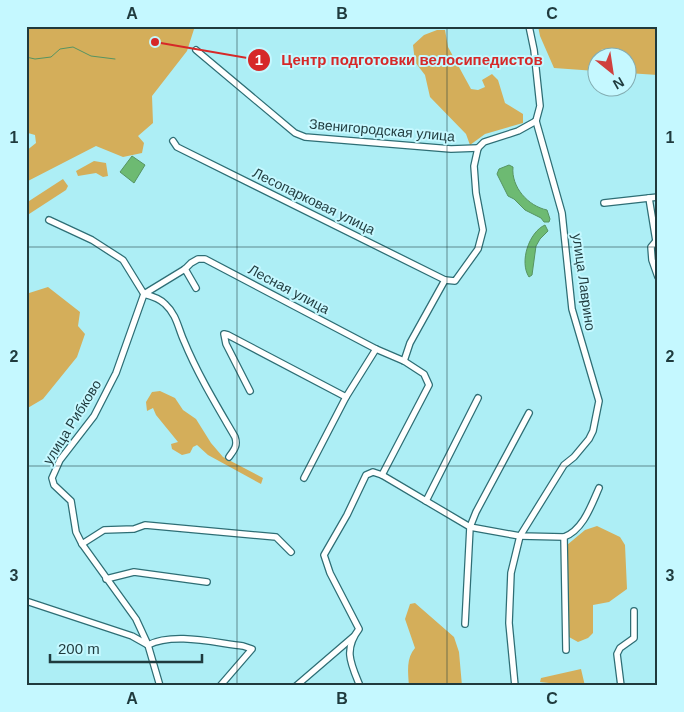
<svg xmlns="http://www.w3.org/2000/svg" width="684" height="712" viewBox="0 0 684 712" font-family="Helvetica,sans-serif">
<rect width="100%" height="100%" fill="#adeef5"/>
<g fill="#d4ae5a">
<polygon points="26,26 195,26 187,51 152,96 153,123 138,136 144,143 142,153 123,157 96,146 26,182 26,151 36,143 35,135 28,133 26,143"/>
<polygon points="538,26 658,26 658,75 627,73 626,58 596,58 596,71 554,68 540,36"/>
<polygon points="437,30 445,30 448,47 471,89 478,90 485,87 482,80 492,74 498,80 505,103 523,114 523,123 485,134 470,145 466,134 430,97 425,75 415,62 413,45 424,35"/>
<polygon points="94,161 106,163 108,176 103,177 96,173 78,176 76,171"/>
<polygon points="63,179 68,186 66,190 26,216 26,203"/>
<polygon points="48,287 80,312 78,326 85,334 77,357 43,399 26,409 26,294"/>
<polygon points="160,391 175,398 183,410 196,419 211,443 223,457 263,478 261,484 208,455 197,445 193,447 190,453 182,455 172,449 171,444 178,442 156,415 153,408 147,411 146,402 152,392"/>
<polygon points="597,526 620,537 625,545 627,589 609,602 593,605 593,633 588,638 578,642 569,637 567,545 585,530"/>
<path d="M415 603 454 637 459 652 462 686H409C408 672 406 658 415 648L405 619 410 604Z"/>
<polygon points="581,669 585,686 552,686 549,683 540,682 541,678"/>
</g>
<g fill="#6dba72" stroke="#569462">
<polygon points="132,156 145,165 134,183 120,172"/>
<path d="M509 165 513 167C511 187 528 206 547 210L550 219 549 222H544L541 218 525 210 514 199 508 196 497 174 499 169Z"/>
<path d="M545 225 548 231 540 239 536 246 532 275 529 277C519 262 529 232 545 225Z"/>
</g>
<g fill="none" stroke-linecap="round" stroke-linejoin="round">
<polyline stroke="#569462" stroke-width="1" points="26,57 35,59 51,57 60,49 73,47 91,56 115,59"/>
<defs>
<g id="minor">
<polyline points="529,26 534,50 540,106 536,121"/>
<polyline points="196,50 295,133 305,137 451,149 478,148"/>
<polyline points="173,141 177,147 445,280"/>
<polyline points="649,198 656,241"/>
<polyline points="604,203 658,197"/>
<path d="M49 220 92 240 123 260 144 294C152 296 159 298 165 304 177 315 178 328 184 341 198 375 217 406 235 437 238 446 234 450 229 457"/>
<polyline points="656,241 651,247 652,260 658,277"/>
<polyline points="185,269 196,288"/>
<polyline points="404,361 410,343 445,280 455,281 478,249 483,230 476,193 474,166 478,148 484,142 518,131 536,121"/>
<polyline points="250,391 226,344 224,334 228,335 346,397"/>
<polyline points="304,478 346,397 376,349"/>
<polyline points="426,501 478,398"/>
<polyline points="82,544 104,530 134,529 145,525 276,537 291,552"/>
<polyline points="106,579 134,572 207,582"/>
<polyline points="26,601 132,636 148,645"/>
<polyline points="465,624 470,527 476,512 529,413"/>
<path d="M148 645C174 632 215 643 243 646L252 649 220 686"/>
<path d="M566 650 564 537C583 530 591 506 599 488"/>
<polyline points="160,686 148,645 136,619 82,544 76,532 71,501 54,485 52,478 60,460 94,416 116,373 144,294 185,269 191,263 198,259 205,259 376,349 404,361 424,374 429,385 382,475"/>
<polyline points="296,686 353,637"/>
<path d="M360 686C351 664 343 650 359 629L330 573 324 555 347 515 366 475 373 472 382 475 470 527 520 536 564 537"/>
<polyline points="515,686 509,623 511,573 520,536 564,465 574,457 589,439 593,431 599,401 572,309 562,213 536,121"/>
<polyline points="621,686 617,654 620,648 634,638 634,611"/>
</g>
</defs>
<use href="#minor" stroke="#2e6e75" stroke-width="8"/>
<use href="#minor" stroke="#fff" stroke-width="5.5"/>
</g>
<path fill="none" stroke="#1f3a3d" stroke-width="1" stroke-opacity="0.55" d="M237 26V686M447 26V686M26 247H658M26 466H658"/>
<g text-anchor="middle" stroke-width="4" stroke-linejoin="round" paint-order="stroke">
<g font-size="14" fill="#1f3a3d" stroke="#c5f8ff">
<text transform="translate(382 130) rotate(5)" y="5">Звенигородская улица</text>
<text transform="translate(314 201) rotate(26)" y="5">Лесопарковая улица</text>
<text transform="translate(584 282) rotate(82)" y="5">улица Лаврино</text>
<text transform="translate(289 289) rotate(28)" y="5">Лесная улица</text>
<text transform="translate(72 422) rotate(-58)" y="5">улица Рибково</text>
</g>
</g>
<path fill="none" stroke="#d62828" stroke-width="2" d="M155 42L259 60"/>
<g fill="#d62828" stroke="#c5f8ff" stroke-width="2">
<circle cx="155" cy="42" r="5"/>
<circle cx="259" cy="60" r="12"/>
</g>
<g font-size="15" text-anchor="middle" font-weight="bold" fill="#fff">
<text x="259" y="65">1</text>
</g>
<g font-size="15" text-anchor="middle" font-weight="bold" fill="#d62828" stroke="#c5f8ff" stroke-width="4" stroke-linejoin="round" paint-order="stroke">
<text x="412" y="65">Центр подготовки велосипедистов</text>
</g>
<rect width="684" height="712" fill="none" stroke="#c5f8ff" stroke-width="55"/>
<g transform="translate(612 72) rotate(150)"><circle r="24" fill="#c5f8ff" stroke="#83acb1"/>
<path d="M0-4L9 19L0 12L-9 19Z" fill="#cf403e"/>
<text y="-8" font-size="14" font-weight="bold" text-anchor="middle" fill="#1f3a3d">N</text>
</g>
<path d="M50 654v8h152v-8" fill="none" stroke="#1f3a3d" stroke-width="2.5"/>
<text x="58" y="654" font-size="15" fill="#1f3a3d" stroke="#c5f8ff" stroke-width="4" paint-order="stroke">200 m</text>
<rect x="28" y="28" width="628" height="656" fill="none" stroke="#1f3a3d" stroke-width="2"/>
<g font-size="16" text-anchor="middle" font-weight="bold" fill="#1f3a3d">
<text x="132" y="19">A</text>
<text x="342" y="19">B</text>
<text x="552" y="19">C</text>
<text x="14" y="143">1</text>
<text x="670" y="143">1</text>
<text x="14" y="362">2</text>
<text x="670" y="362">2</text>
<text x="14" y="581">3</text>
<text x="670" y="581">3</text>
<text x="132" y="704">A</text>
<text x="342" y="704">B</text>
<text x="552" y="704">C</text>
</g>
</svg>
